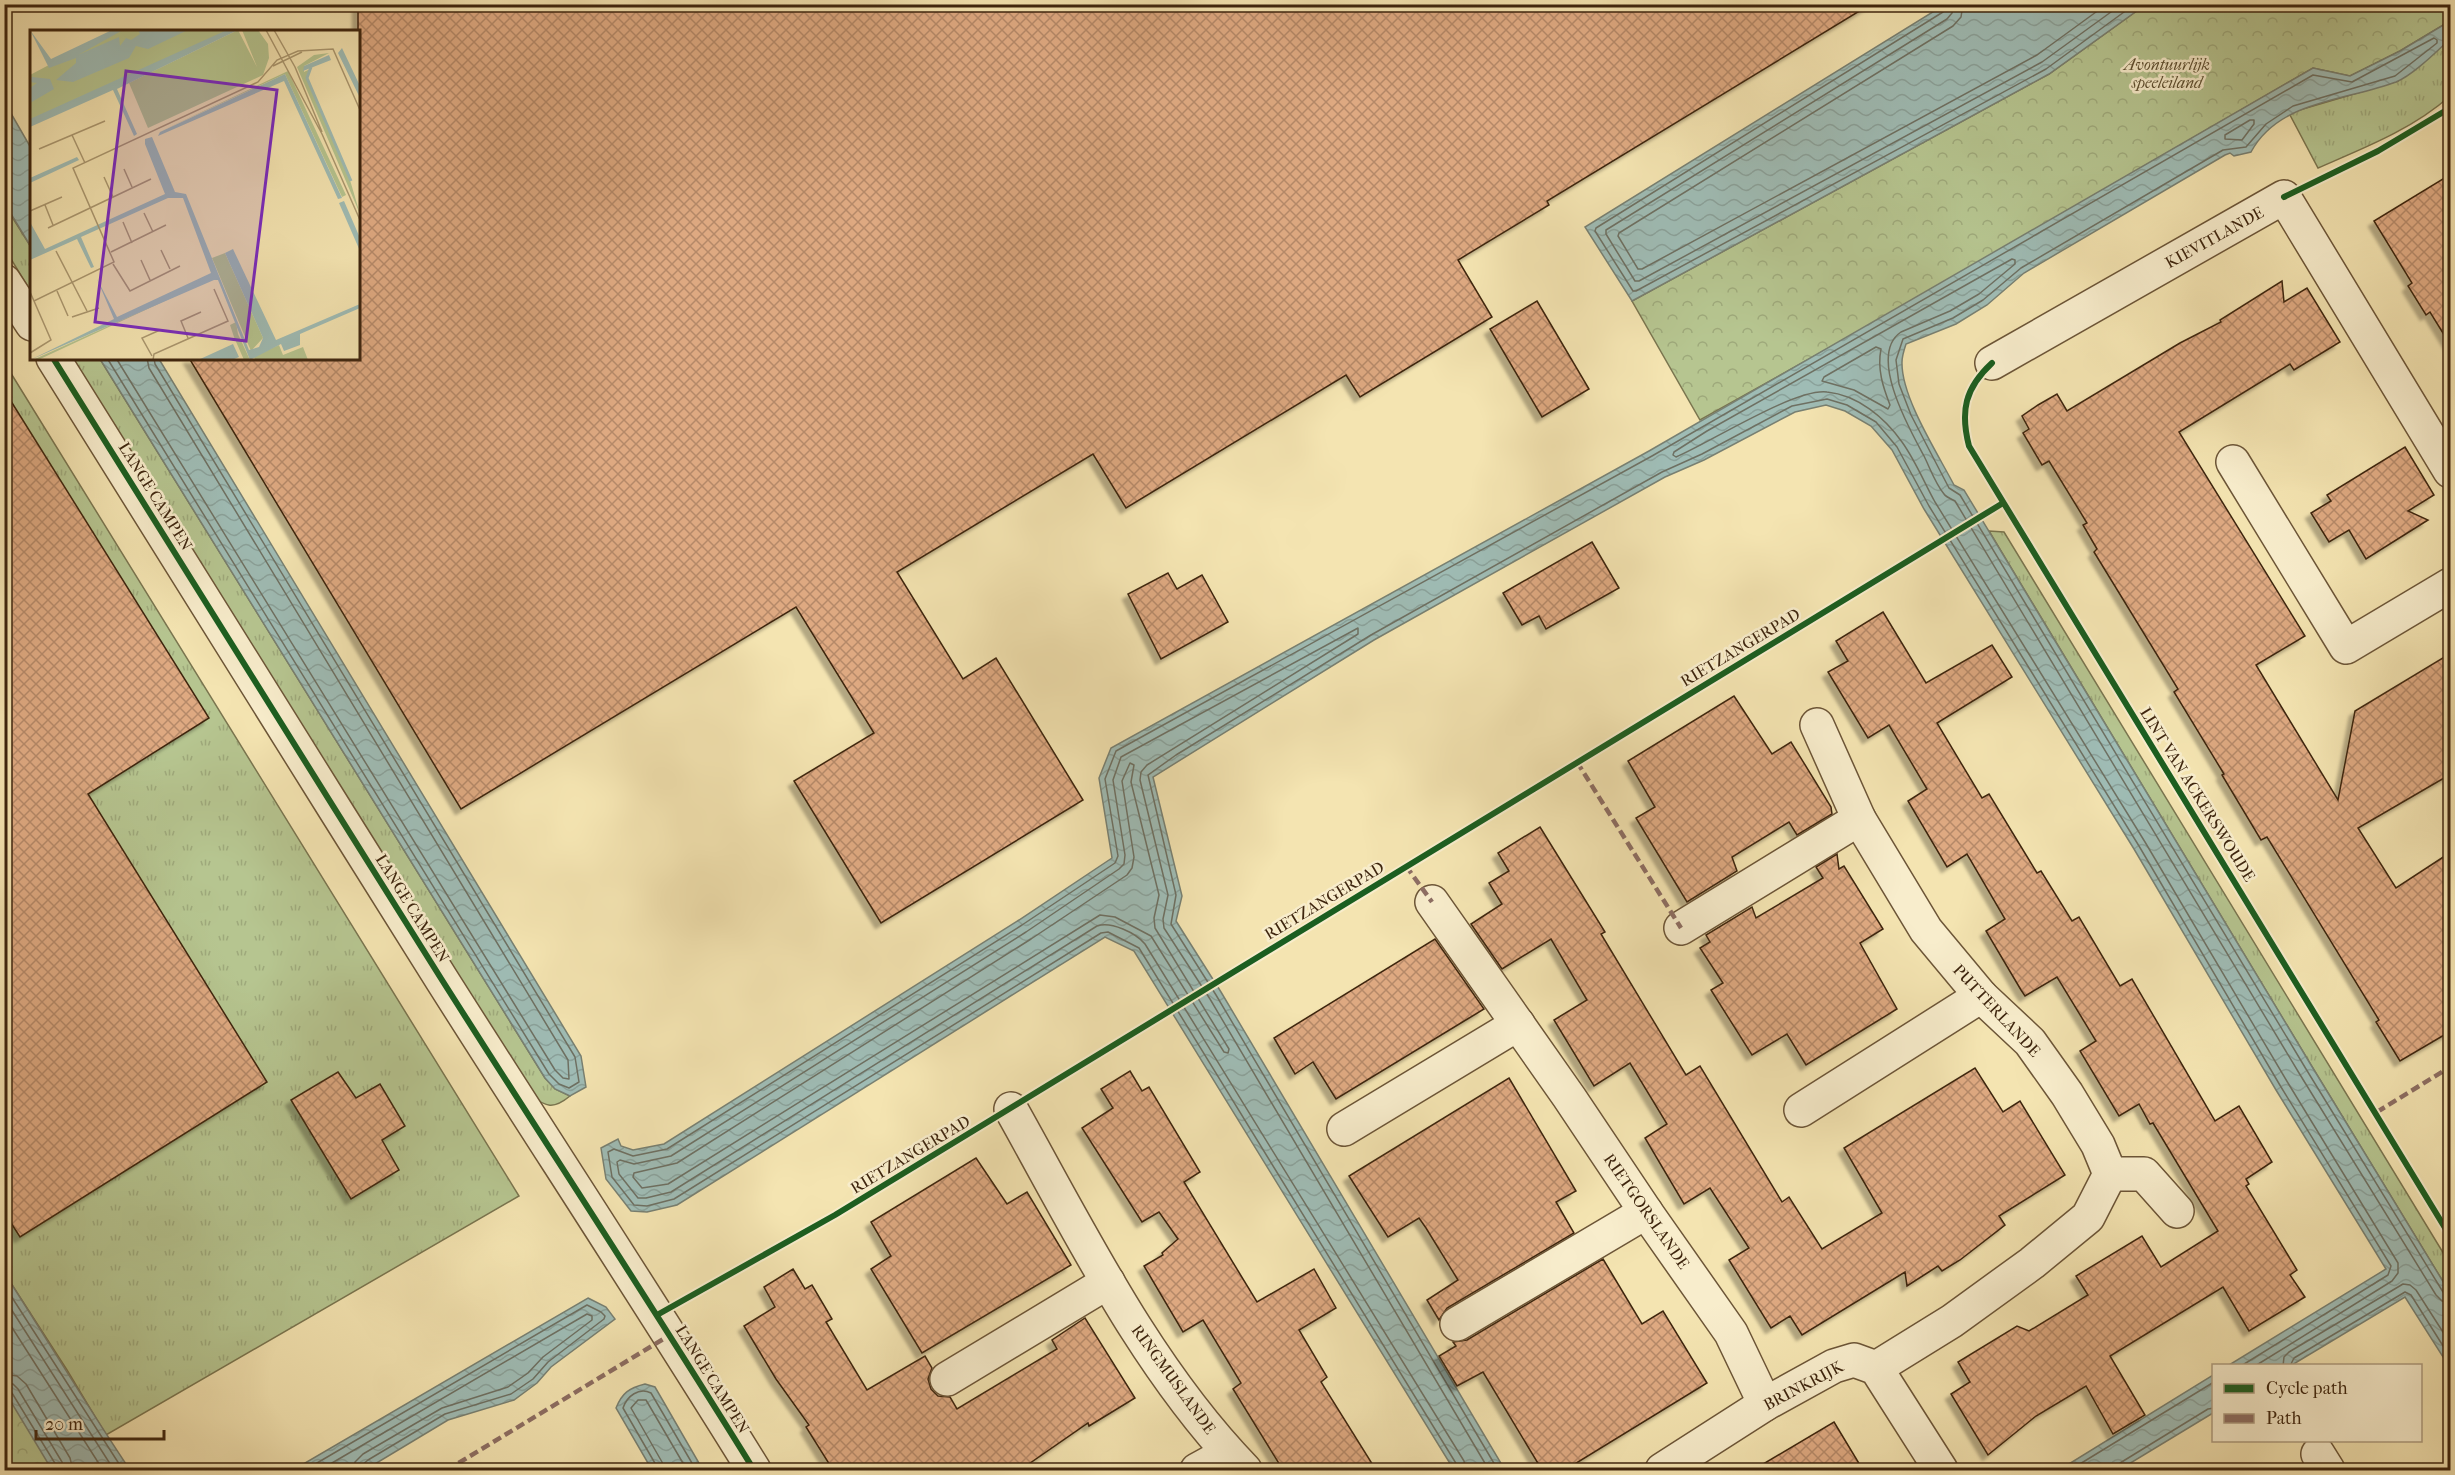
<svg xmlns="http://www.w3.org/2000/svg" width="2455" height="1475" viewBox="0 0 2455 1475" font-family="'IM FELL French Canon',serif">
<defs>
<pattern id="grass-tufts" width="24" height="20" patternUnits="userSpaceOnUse" patternTransform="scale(1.5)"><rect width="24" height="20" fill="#b6c590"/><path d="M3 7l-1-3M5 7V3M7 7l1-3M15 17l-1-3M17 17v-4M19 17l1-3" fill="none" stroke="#9ea97b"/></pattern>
<pattern id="park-crowns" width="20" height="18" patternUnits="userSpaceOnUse" patternTransform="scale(1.5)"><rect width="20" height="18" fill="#b6c590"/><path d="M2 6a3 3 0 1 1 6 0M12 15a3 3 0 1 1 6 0" fill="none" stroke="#9ea97b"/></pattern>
<pattern id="water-waves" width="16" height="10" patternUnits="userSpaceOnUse" patternTransform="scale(1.5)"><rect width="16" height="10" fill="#9fbcb5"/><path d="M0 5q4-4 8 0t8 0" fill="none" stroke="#8aa19a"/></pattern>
<pattern id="building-cross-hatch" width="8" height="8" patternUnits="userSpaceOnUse" patternTransform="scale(1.5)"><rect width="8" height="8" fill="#dea981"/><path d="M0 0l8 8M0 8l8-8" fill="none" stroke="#b58968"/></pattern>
<filter id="shadow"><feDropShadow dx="-5.5" dy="5.5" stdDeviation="1.5" flood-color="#0004"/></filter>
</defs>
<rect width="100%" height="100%" fill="#f4e4b1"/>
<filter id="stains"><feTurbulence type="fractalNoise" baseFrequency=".00333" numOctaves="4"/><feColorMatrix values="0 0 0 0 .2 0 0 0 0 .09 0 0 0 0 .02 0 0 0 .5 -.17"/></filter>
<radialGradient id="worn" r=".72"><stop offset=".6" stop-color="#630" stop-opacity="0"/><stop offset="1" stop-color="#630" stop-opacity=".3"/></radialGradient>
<g fill="url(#grass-tufts)" stroke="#7a754f" stroke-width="1.5">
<path d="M2450 39V96C2413 129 2364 148 2318 168L2290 115 2296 111 2398 81Z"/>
<polygon points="4,204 31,247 31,292 5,249"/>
<path d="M73 359H100L545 1078 555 1089 570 1096C553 1110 547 1107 529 1095Z"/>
<polygon points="4,362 519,1196 106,1435 67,1370 5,1274"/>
<polygon points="1989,531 2004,532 2450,1264 2450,1293 2311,1065"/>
</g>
<g fill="url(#park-crowns)" stroke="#7a754f" stroke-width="1.5">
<polygon points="2145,5 2450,5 2450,21 2400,51 2350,76 2313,68 1870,325 1700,420 1632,301 2049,74"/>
<polygon points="5,1375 62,1470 5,1470"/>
</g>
<g fill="url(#water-waves)" stroke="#788072" stroke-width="1.5">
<polygon points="1944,5 2145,5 2049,74 1632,301 1585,227"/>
<path d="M2450 21V39C2436 52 2413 75 2396 82 2346 101 2279 100 2251 152L2234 156 2230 153 2225 155 2024 273 1987 305 1956 324 1906 344C1904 350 1902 356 1902 362 1901 397 1938 454 1954 485L1964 490 2311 1065 2450 1293V1368L2405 1297 2292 1365H2229L2386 1269 2276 1090 2134 849 1924 509 1892 450 1871 426 1845 411 1826 405 1795 412 1704 460 1665 477 1374 640 1153 777 1182 896 1176 921 1221 992 1505 1470H1454L1134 951 1105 937 677 1205 647 1212 631 1211 606 1179 601 1148 618 1139 621 1146 633 1150 664 1144 1019 920 1112 858 1099 778 1111 748 1649 451 2313 68 2350 76 2400 51Z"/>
<polygon points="5,103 31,148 31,247 5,204"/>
<polygon points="100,359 159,359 581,1056 586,1087 570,1096 555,1089 545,1078"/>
<path d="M5 1274C47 1339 87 1406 130 1470H52L5 1392Z"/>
<polygon points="588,1298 606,1307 615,1319 551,1367 537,1383 514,1400 448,1420 365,1470 293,1470"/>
<polygon points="2213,1375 2213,1413 2119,1470 2059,1470"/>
<path d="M645 1384 655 1387 703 1470H652L616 1408C622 1393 629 1388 645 1384Z"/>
</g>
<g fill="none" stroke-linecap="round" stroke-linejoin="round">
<g stroke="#6e7062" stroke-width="1.5">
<polyline points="1946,4 1943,12 1596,228 1595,231 1633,291 1636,291 2046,69 2135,4"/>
<polyline points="1954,4 1952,13 1947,19 1606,230 1606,234 1635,281 1639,281 2042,62 2122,4"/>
<polyline points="1963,4 1961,17 1953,26 1619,233 1618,236 1638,269 1642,269 2037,55 2107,4"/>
<polygon points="2250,120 2254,120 2254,124 2242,140 2225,139 2225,135"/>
<path d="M1876 347 1881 349C1877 369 1883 387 1890 405L1888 409 1854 390 1822 381 1824 377Z"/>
<polyline points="107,358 549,1074 559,1084 569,1088 579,1082 575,1057 155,364 154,358"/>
<polyline points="116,358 555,1070 563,1078 569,1079 568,1060 149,368 147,358"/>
<polygon points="1130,763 1134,765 1131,782 1159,895 1154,918 1155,928 1229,1049 1228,1053 1224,1052 1151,936 1115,917 1100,915 668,1184 642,1188 633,1177 634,1173 677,1163 1031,939 1127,875 1132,868 1134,857 1122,781"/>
<polyline points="4,1285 123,1470"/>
<polyline points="4,1298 114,1470"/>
<polyline points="4,1315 103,1470"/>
<path d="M2255 1366 2392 1281 2398 1273V1263L2288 1083 2145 842 1935 502C1924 482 1915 460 1902 442 1885 418 1858 395 1827 392 1795 388 1711 442 1676 457L1673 455 1674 452 1707 431 2012 259 2015 260V264L1979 294 1950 311 1901 332C1867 355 1910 430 1924 456 1930 468 1935 483 1944 494 1946 497 1951 499 1955 501L2299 1073 2436 1295 2442 1301 2450 1302"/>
<polyline points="2283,1366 2284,1357 2289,1352 2403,1284 2410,1285 2416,1290 2450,1343"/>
<polyline points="2290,1366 2294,1358 2405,1292 2411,1295 2450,1357"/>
<polyline points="4,1374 17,1376 26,1384 70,1458 73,1470"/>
<polyline points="4,1383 13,1384 18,1389 62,1462 64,1470"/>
<polyline points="4,1390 12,1393 56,1465 57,1470"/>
<polyline points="305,1470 587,1305 601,1312 605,1316 604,1319 548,1362 533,1379 511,1394 445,1414 368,1460 362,1465 361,1470"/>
<polyline points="320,1470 587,1314 592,1316 592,1320 543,1357 528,1373 508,1387 442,1408 363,1454 355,1462 354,1470"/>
<path d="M657 1470 656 1465 623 1408C627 1396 639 1387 651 1393L696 1470"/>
<polyline points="664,1470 662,1462 631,1408 638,1400 646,1400 687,1470"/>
<polyline points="1458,1470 1457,1465 1139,948 1108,932 1101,933 674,1199 647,1206 634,1205 612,1177 608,1152 614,1149 633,1156 667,1149 1022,925 1115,863 1118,856 1105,779 1116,751 1652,456 2313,75 2352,82 2434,38 2437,40 2437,43 2395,76 2293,106 2266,124 2246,147 2223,150 2021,268 1983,300 1953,318 1903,339 1896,360 1899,384 1911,415 1949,488 1960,495 2306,1069 2443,1292 2450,1295"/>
<path d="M1466 1470 1464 1461 1145 944C1136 933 1111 921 1097 926L671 1192 646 1198H638L619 1174 617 1162 620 1160 634 1164 671 1156 1026 932 1119 869 1124 864 1125 855 1113 780 1121 757 1358 628V634L1147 765 1141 772 1140 780 1168 895 1163 919 1164 928 1210 999 1489 1470"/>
<polyline points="1498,1470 1216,995 1171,924 1176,895 1148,775 1176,755 1371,635 1662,472 1702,454 1792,406 1827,399 1847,405 1876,422 1897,447 1929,506 2139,846 2281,1087 2391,1266 2388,1275 2241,1366"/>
<polyline points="2070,1470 2214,1382"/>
<polyline points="2117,1470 2120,1463 2208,1409 2214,1408"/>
</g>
</g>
<g fill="url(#building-cross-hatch)" stroke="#3e250e" stroke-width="1.5" filter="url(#shadow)">
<polygon points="358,4 1871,4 1547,201 1549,205 1458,260 1492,317 1360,397 1346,375 1126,508 1093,454 897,572 963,679 996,658 1083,800 881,923 794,781 874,733 796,607 461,809 189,358 358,358"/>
<polygon points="2451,174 2451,346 2430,312 2426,315 2408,286 2412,283 2374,221"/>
<polygon points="2282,281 2284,302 2307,288 2340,342 2294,370 2290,364 2179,432 2305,636 2256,665 2338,800 2355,711 2451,653 2451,774 2358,828 2396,888 2451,852 2451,1031 2400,1061 2376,1022 2379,1020 2267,837 2261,840 2222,775 2224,774 2174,692 2178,689 2094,552 2097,549 2083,525 2087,523 2049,461 2042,465 2023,433 2029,429 2022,416 2038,405 2057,394 2067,411 2180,343 2221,322 2220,320"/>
<polygon points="1537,301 1589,389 1542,417 1490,329"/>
<polygon points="4,390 209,718 88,794 267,1082 20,1237 4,1212"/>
<polygon points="2405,447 2434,495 2408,511 2428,520 2366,559 2349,530 2329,542 2311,513 2331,501 2327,495"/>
<polygon points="1592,542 1619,588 1546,629 1539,616 1522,625 1503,593"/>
<polygon points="1168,573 1177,589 1202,575 1228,622 1161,659 1128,594"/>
<polygon points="1883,612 1926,683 1992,645 2012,677 1937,723 1982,798 1989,794 2037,873 2041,871 2072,921 2079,917 2120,986 2132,979 2215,1121 2239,1106 2272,1162 2246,1179 2249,1184 2246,1186 2297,1270 2290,1275 2305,1297 2249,1331 2223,1287 2110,1356 2145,1415 2113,1434 2086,1386 2036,1416 1988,1455 1951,1394 1970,1382 1958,1362 2017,1326 2029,1331 2088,1295 2076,1276 2142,1236 2161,1267 2218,1231 2153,1123 2150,1124 2139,1104 2119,1116 2080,1051 2096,1041 2057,977 2025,996 2021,990 1986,931 2005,919 1967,854 1947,867 1908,801 1927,789 1889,725 1868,738 1828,672 1848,661 1836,641"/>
<polygon points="1734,696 1772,754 1791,742 1831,807 1832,814 1797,835 1789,822 1732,857 1737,871 1687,902 1636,818 1655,807 1628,761"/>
<polygon points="1540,827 1605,932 1601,934 1686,1075 1700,1066 1782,1202 1789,1197 1822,1249 1882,1213 1844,1148 1975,1068 2003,1112 2020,1101 2065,1175 1999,1216 2005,1225 1960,1260 1942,1271 1938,1266 1907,1286 1905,1272 1802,1335 1790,1316 1771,1328 1729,1260 1749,1248 1710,1188 1684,1204 1645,1138 1667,1124 1630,1063 1594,1086 1554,1020 1587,1000 1551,939 1502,969 1471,924 1502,904 1489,883 1509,871 1498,853"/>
<polygon points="1837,854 1839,869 1844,866 1883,929 1860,943 1897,1009 1806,1065 1787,1034 1752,1055 1711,990 1723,983 1700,948 1710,942 1706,935 1752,907 1756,918 1823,878 1816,867"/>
<polygon points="1435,939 1484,1009 1336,1099 1313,1062 1295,1074 1274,1038"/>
<polygon points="1130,1071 1142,1091 1149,1087 1200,1172 1184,1182 1257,1302 1314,1269 1336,1308 1299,1330 1327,1377 1321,1382 1376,1470 1283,1470 1233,1389 1241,1383 1203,1320 1183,1332 1144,1266 1163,1255 1162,1253 1178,1239 1159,1212 1142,1222 1082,1128 1113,1108 1101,1089"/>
<polygon points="338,1072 356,1098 380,1084 405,1126 382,1140 399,1170 351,1199 291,1100"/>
<polygon points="1509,1078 1576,1191 1556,1202 1574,1233 1447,1308 1439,1320 1427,1300 1458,1280 1426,1228 1419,1218 1388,1237 1349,1176"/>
<polygon points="976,1158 1007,1204 1027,1192 1071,1265 922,1353 871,1269 891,1256 871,1222"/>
<polygon points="1603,1259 1642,1324 1663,1311 1707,1383 1565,1470 1542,1470 1483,1372 1457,1386 1439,1356 1456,1346 1453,1342 1467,1340"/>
<polygon points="793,1269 805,1289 812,1285 832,1319 826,1322 867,1390 925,1356 932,1368 928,1379 931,1389 938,1396 950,1397 957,1409 1057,1349 1052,1340 1085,1318 1135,1398 1089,1426 1088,1423 1020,1470 833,1470 806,1427 809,1425 776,1379 744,1326 775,1307 764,1287"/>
<polygon points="1834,1422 1863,1470 1753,1470"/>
</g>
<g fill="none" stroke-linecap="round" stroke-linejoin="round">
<defs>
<g id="minor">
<polyline points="4,281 32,324"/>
<path d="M53 358C183 566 312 773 442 980 546 1144 652 1305 754 1470"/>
<polyline points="1992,363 2284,197 2450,471"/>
<polyline points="2233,462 2346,647 2450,585"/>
<polyline points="1817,725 1859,819 1926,930 1981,996 2030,1042 2067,1094 2098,1145 2110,1174 2088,1217 2032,1263 1952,1321 1876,1368"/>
<polyline points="1432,902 1569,1097 1646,1212 1731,1333 1765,1404"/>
<polyline points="1681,928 1859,819"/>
<path d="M1011 1109C1080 1232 1146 1368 1245 1470"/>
<polyline points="1801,1110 1981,996"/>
<polyline points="1344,1129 1518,1024"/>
<polyline points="2110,1174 2144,1174 2177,1211"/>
<polyline points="1457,1324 1646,1212"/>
<polyline points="947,1379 1108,1282"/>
<polyline points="2318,1454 2328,1470"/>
<polyline points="1197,1470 1228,1453"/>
<polyline points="1662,1470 1765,1404 1834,1366 1854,1360 1876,1368 1941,1470"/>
</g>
</defs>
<use href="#minor" stroke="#6c5537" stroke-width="36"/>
<use href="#minor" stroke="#f8edcc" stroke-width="33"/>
<g stroke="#8d6e63" stroke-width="4.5" stroke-dasharray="9 4.5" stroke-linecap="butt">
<polyline points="1577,762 1681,928"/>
<polyline points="1406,866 1432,902"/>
<polyline points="2377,1112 2450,1067"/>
<polyline points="447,1470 670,1335"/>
</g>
<defs>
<g id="cycleway">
<polyline points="2284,197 2378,151 2450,108"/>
<path d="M53 358C183 566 312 773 442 980 546 1144 652 1305 754 1470"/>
<path d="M1992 363C1965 388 1960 411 1969 446L2450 1236"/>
<polyline points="657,1315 835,1215 2003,503"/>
</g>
</defs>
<use href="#cycleway" stroke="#f8edcc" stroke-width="10"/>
<use href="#cycleway" stroke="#1b5e20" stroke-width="6"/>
</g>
<g text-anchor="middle" stroke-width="5" stroke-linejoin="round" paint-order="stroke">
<g font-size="16" font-style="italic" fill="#5c4d2e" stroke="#f8edcc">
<text x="2167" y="70">Avontuurlijk<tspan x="2167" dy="18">speeleiland</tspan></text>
</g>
<g font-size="16" fill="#3e250e" stroke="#f8edcc">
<text transform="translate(2214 237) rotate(-29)" y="6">KIEVITLANDE</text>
<text transform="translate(156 496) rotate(58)" y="6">LANGE CAMPEN</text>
<text transform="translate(1740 647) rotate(-31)" y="6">RIETZANGERPAD</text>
<text transform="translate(2198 794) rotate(58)" y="6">LINT VAN ACKERSWOUDE</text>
<text transform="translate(1324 900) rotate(-31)" y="6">RIETZANGERPAD</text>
<text transform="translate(413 908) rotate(58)" y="6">LANGE CAMPEN</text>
<text transform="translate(1997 1010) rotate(47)" y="6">PUTTERLANDE</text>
<text transform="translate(910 1154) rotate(-31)" y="6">RIETZANGERPAD</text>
<text transform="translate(1647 1211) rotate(55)" y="6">RIETGORSLANDE</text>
<text transform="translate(713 1379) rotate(58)" y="6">LANGE CAMPEN</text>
<text transform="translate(1174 1379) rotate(54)" y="6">RINGMUSLANDE</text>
<text transform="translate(1803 1385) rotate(-28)" y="6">BRINKRIJK</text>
</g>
</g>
<g transform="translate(30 30)">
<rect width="330" height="330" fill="#f4e4b1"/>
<path d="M208 0 227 37 212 0H228L238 14 239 28 233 45 118 98 99 53ZM299 23 274 36V42L280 39 277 48 320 150 330 184 267 37 284 25ZM258 41 316 165 312 167 255 44 127 103ZM167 256 8 330H4L5 329ZM206 292 208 304 220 330H214L204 307 200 295ZM249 315 253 325 273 317 278 330H225L224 326Z" fill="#b6c590"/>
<path d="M85 0H202L0 91V45ZM195 223 233 308 221 321 182 228Z" fill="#b6c590"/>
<path d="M0 0 21 29 82 0H93L48 25 89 7 90 16 96 8 101 10 110 4 108 0H158L118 19 106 16 99 28 43 52 26 50 46 33V28L19 38ZM197 0H208L87 59 107 104 104 106 83 60 0 97V89ZM312 18 330 56V68L308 23ZM299 25 301 30 273 41 274 36ZM255 44 312 168 308 169 254 51 128 106 130 102ZM2 47 20 49 24 59 0 73V58L7 53 0 52ZM122 107 145 162 156 164 219 320 229 317 233 308 195 223 203 219 246 310 330 274V278L270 304V315L254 321 251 314 220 330 188 250H184L0 330 84 289 67 249 87 287 181 243 153 168H138L51 207 64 237 61 238 47 209 0 230V192L15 219 135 164 115 114V109ZM47 127 49 130 0 153V148ZM314 171 330 208V221L309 173ZM203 314 209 327 202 330H168Z" fill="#9fbcb5"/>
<path fill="none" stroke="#9fbcb5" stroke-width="3" d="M281 37 277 48 321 151"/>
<path fill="none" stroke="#ab9870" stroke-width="1.5" d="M236 0 292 104 330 190M244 0 265 37 292 102M243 36 272 22M42 105 55 133M9 119 75 91M94 139 102 157M74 147 83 167M15 175 23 195M0 181 32 167M114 183 123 202M93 192 102 213M18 198 121 149M131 220 140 239M26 221 57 281M81 222 136 195M111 230 120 250M83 234 100 261 150 236M27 261 38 286M0 262 4 271 84 232 43 138 228 52 247 30 268 21 303 19 330 80M42 287 69 278M158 308 151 291 171 282M0 323 21 310 4 271M122 326 112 308 130 300M123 330 124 324 198 291 184 259"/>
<path fill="#7b2cbf" fill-opacity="0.15" stroke="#7b2cbf" stroke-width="3" d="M96 41 247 60 216 311 65 292Z"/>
<rect width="330" height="330" fill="none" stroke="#3e250e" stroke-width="3"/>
</g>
<rect width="2455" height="1475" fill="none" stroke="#f4e4b1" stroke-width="24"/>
<rect x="6" y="6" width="2443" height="1463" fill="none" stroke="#3e250e" stroke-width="3"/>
<rect x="12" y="12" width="2431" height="1451" fill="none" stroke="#3e250e" stroke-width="1.5"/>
<rect x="2212" y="1364" width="210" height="78" fill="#f8edcc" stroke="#ae9d80" stroke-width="1.5"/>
<rect x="2224" y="1384" width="30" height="9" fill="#1b5e20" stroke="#ae9d80" stroke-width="1.5"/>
<text x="2266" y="1394" font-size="18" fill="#3e250e">Cycle path</text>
<rect x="2224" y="1414" width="30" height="9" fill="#8d6e63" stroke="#ae9d80" stroke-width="1.5"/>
<text x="2266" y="1424" font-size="18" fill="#3e250e">Path</text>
<path d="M36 1430v9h128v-9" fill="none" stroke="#3e250e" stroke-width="3"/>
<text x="45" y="1430" font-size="18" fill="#3e250e" stroke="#f8edcc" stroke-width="4.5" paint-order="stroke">20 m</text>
<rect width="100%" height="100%" filter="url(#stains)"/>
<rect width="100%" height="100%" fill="url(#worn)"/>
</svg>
